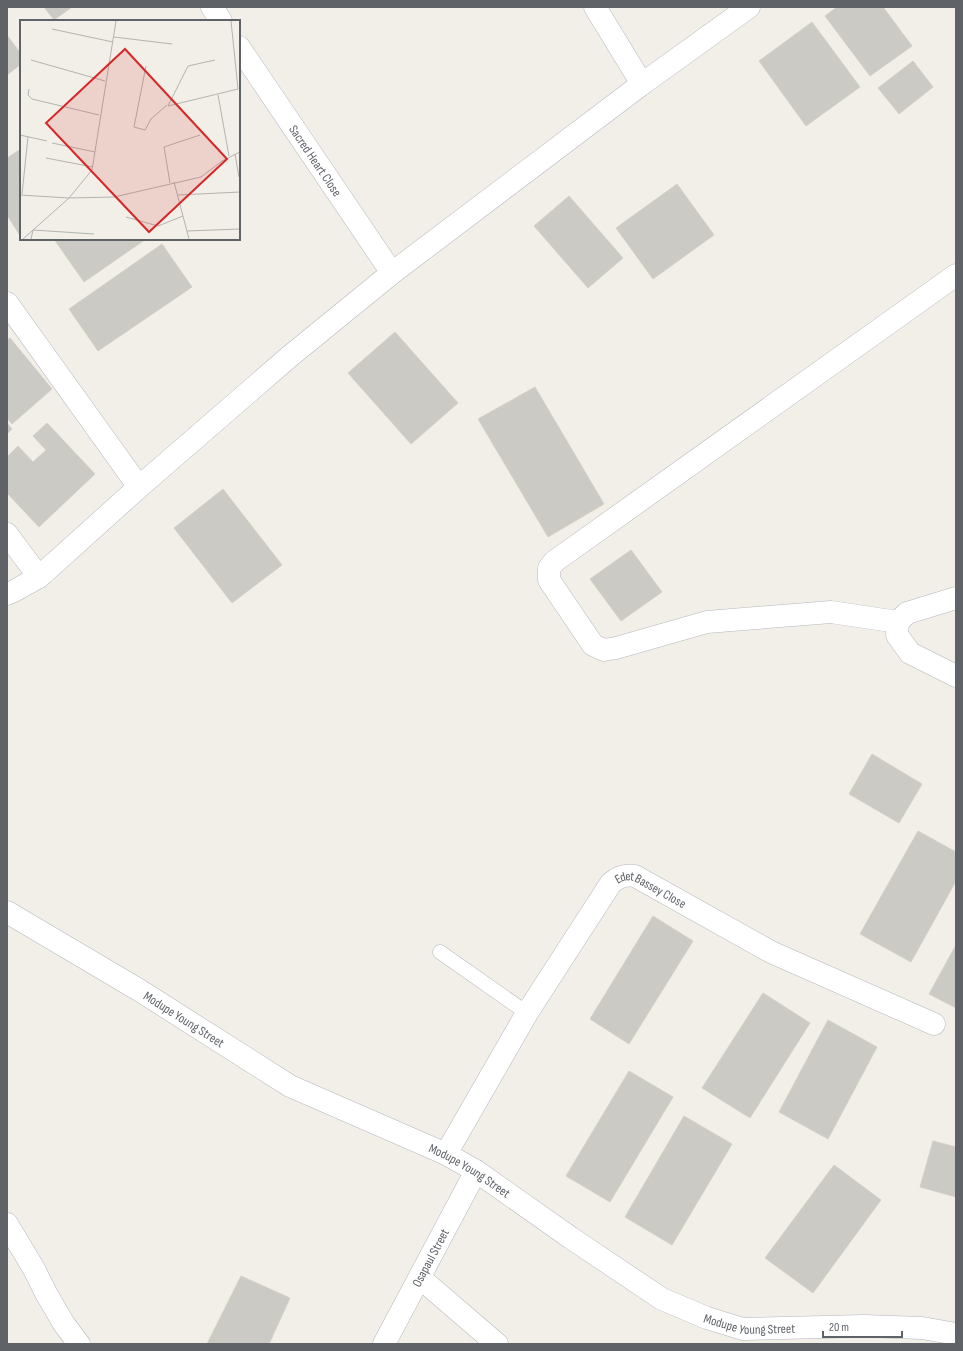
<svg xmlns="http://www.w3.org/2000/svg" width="963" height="1351" viewBox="0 0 963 1351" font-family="'Sofia Sans Condensed',sans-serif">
<rect width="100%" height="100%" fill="#f1efe8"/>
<g fill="#cccac5" stroke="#d6d1c6">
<polygon points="44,7 72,7 54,20"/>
<polygon points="837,7 883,7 912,46 870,76 825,16"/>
<polygon points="812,22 860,87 806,126 759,61"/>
<polygon points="7,35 21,54 21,64 7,75"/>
<polygon points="913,61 933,87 899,114 878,88"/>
<polygon points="21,149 21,237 7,215 7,158"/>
<polygon points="677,184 714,235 653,279 616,228"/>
<polygon points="569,196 623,258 588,288 534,226"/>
<polygon points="54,239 146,239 84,282"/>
<polygon points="162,244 192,287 98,351 69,309"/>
<polygon points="395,332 458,403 411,444 348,373"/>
<polygon points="10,338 52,389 12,424 7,418 7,340"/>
<polygon points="535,387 604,504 548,537 478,419"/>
<polygon points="7,423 12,429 7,434"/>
<polygon points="47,423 95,474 39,527 7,493 7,457 18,446 33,462 46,450 33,436"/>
<polygon points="223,489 282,565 232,603 174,528"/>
<polygon points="631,550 662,592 621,621 590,579"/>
<polygon points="872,754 922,784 899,823 849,794"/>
<polygon points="918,831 956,852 956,881 911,962 860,934"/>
<polygon points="653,916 693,941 629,1044 590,1019"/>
<polygon points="956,945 956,1008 929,994"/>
<polygon points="763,993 810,1023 750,1118 702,1088"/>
<polygon points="828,1020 877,1047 828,1139 779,1112"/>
<polygon points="629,1071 673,1097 610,1202 566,1176"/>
<polygon points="684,1116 732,1144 672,1245 625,1217"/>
<polygon points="933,1141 956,1147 956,1197 920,1187"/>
<polygon points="834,1165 881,1200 813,1293 765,1258"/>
<polygon points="241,1276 290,1298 269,1344 207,1344"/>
</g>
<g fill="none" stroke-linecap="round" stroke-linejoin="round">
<defs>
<polyline id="lane" points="440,952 527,1013"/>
<g id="street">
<polyline points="212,7 221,21"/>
<polyline points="595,7 642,84"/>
<path id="s1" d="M239 47 392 273"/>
<polyline points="7,303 139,487"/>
<polyline points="7,534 39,577"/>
<polyline points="7,594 14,591 39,577 139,487 289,357 392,273 642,84 749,7"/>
<polyline points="956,598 907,613 898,622 897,635 910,653 956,676"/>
<polyline points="898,622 831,612 707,622 616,648 604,650 593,645 549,580 549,568 555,561 956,275"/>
<path id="s2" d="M7 912 139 990 290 1086 446 1154 476 1171 571 1238 662 1299 707 1318 743 1329 864 1326 922 1328 956 1334"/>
<path id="s3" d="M446 1154 527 1013 611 883C618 877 625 874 635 876L771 952 934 1024"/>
<polyline points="7,1224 34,1269 47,1295 64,1324 79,1344"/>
<polyline points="420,1278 497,1344"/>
<path id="s4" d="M384 1344 476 1171"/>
</g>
</defs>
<use href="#lane" stroke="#b5b8bc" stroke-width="15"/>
<use href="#street" stroke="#b5b8bc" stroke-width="23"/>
<use href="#lane" stroke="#fff" stroke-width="14"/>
<use href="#street" stroke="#fff" stroke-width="22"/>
</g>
<g text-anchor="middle" stroke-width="3" stroke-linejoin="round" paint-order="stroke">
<g font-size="13" fill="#5f6368" stroke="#fff">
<text dy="5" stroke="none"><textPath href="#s1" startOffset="137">Sacred Heart Close</textPath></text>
<text dy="5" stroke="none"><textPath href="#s3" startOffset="362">Edet Bassey Close</textPath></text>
<text dy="5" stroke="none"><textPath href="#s2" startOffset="207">Modupe Young Street</textPath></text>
<text dy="5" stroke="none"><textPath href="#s2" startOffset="531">Modupe Young Street</textPath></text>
<text dy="5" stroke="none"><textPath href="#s4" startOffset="98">Osapaul Street</textPath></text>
<text dy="5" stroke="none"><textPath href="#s2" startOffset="855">Modupe Young Street</textPath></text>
</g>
</g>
<g transform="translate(20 20)">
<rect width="220" height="220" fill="#f1efe8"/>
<path fill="none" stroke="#b3b3b1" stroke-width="1" d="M32 9 93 22M94 17 152 24M11 40 85 61M195 40 168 46 148 86 218 69 211 1M126 46 114 107 125 110 131 99 147 85M9 69 8 75 12 79 79 95M198 75 209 136M0 115 27 121M32 123 75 132M215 134 219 157M26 138 73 147M154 162 169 219M150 163 144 127 180 115M2 174 8 117M0 175 49 178 94 177 181 157 202 141 220 132M158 175 220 172M106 197 138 206 163 196M167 211 220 209M3 219 49 178 72 150 96 1M11 219 13 210 74 214"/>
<path fill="#d62828" fill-opacity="0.15" stroke="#d62828" stroke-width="2" d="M105 29 207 139 129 212 26 103Z"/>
<rect width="220" height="220" fill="none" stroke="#5f6368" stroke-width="2"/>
</g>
<rect width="963" height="1351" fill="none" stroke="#5f6368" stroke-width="16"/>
<path d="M823 1331v6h79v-6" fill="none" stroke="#5f6368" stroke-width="2"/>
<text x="829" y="1331" font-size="12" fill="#5f6368" stroke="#ffffff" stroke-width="3" paint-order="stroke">20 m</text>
</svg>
